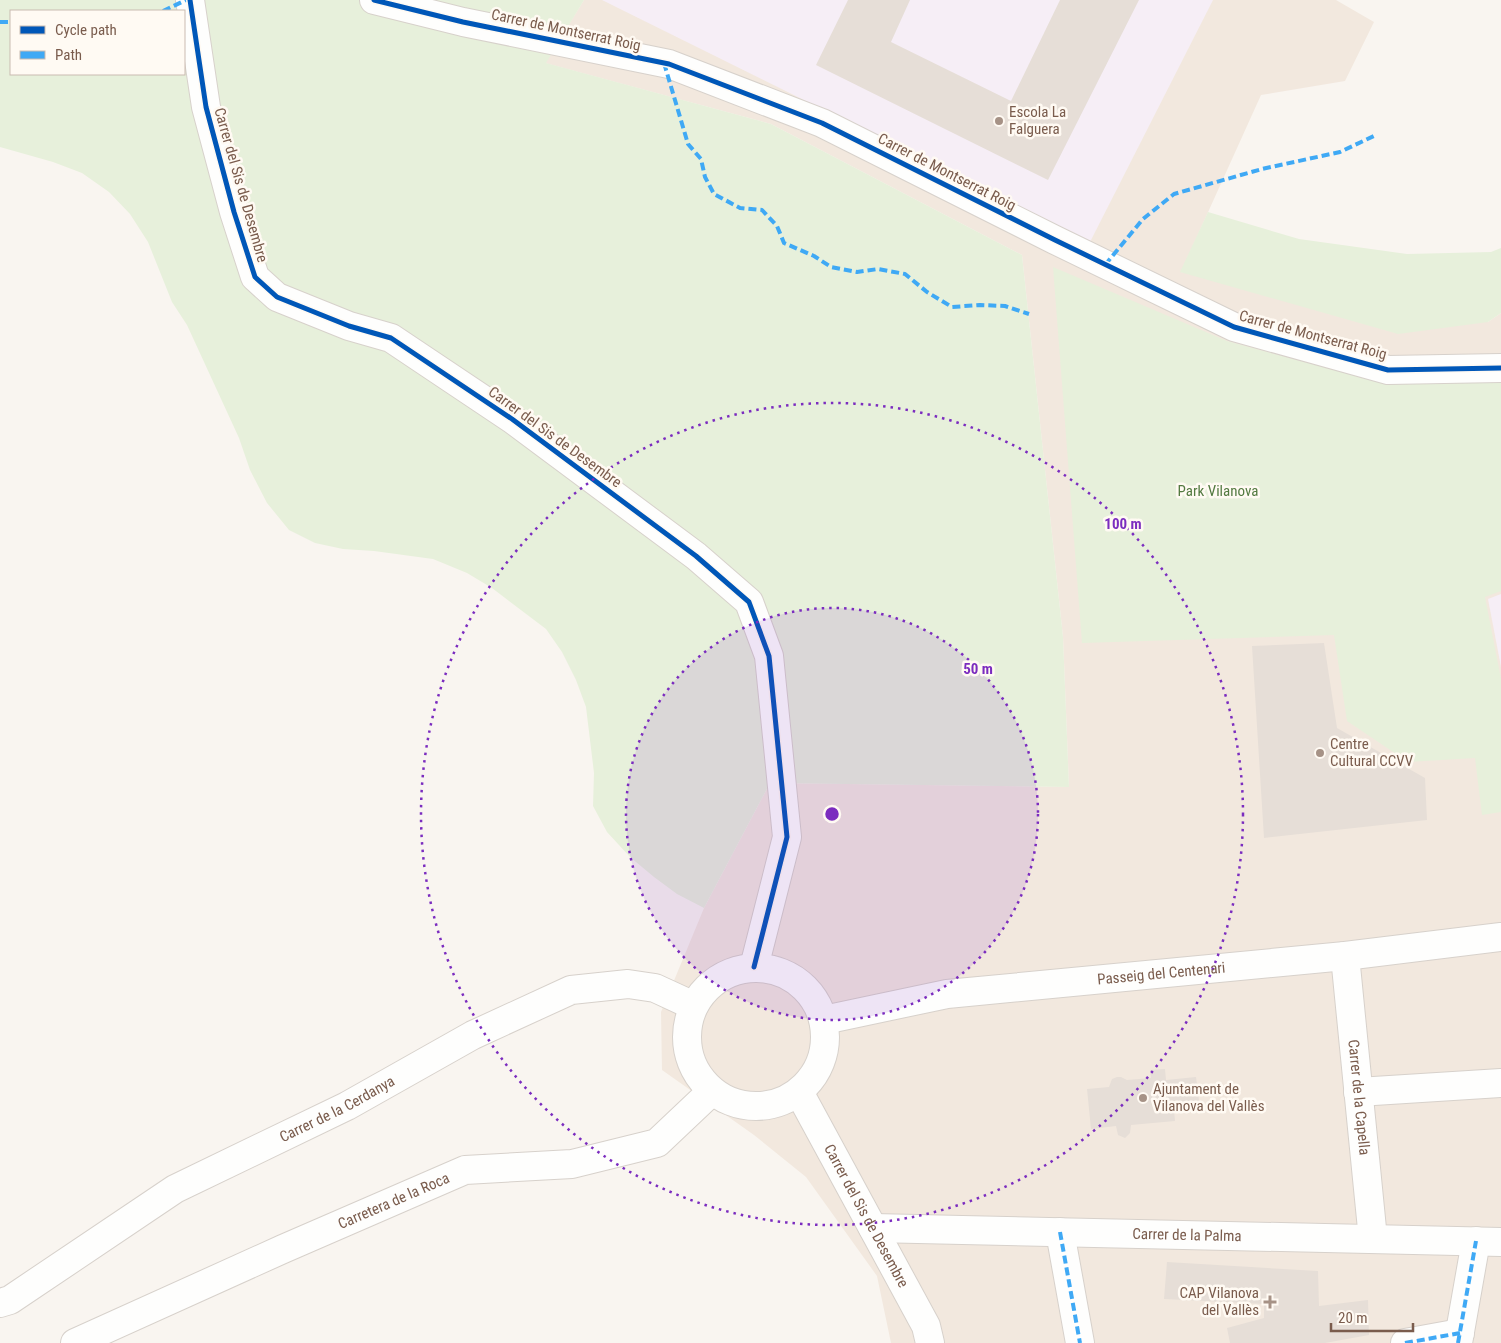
<svg xmlns="http://www.w3.org/2000/svg" width="1501" height="1343" viewBox="0 0 1501 1343" font-family="'Roboto Condensed',sans-serif">
<rect width="100%" height="100%" fill="#f9f5f0"/>
<polygon fill="#f2e8de" points="584,0 1336,0 1374,22 1345,81 1261,95 1181,272 1488,322 1501,313 1501,1343 891,1343 877,1276 806,1177 754,1135 662,1070 661,1012 704,908 770,783 1069,787 1063,637 1022,255 771,124 545,63"/>
<g fill="#f6eef6">
<polygon points="602,0 1213,0 1090,242"/>
<polygon points="1501,594 1501,667 1488,599"/>
</g>
<g fill="#e7f0db" fill-rule="evenodd">
<path d="M0 0H584L546 63 771 124 1022 255 1063 637 1069 787 770 783 704 908 677 894 654 877 630 857 607 832 593 806 594 773 586 707 576 680 562 652 546 629 492 588 467 573 433 559 374 551 343 549 315 543 289 530 267 503 250 470 239 438 187 325 172 302 148 242 130 214 109 192 82 173 53 162 0 147ZM11 11H184V74H11Z"/>
<polygon points="1208,212 1299,239 1407,254 1491,252 1501,248 1501,313 1488,322 1398,334 1180,272"/>
<polygon points="1053,267 1227,341 1386,384 1496,379 1501,376 1501,591 1485,597 1501,679 1501,812 1482,815 1475,758 1408,762 1347,721 1334,635 1082,643"/>
</g>
<g fill="#e6ded7">
<polygon points="848,0 910,0 891,42 1011,101 1060,0 1139,0 1048,180 816,65"/>
<polygon points="1324,643 1337,728 1425,778 1427,820 1264,838 1252,646"/>
<polygon points="1165,1069 1166,1080 1196,1077 1200,1108 1174,1110 1175,1121 1131,1125 1130,1133 1125,1138 1118,1135 1116,1126 1091,1129 1087,1089 1109,1087 1112,1079 1117,1077 1121,1077 1127,1080 1151,1078 1150,1070"/>
<polygon points="1167,1262 1318,1271 1319,1306 1368,1300 1369,1335 1325,1343 1230,1343 1227,1328 1264,1318 1264,1304 1164,1299"/>
</g>
<g fill="none" stroke-linecap="round" stroke-linejoin="round">
<defs>
<g id="minor">
<polyline points="190,0 206,107 234,212 255,277 277,297 349,326 391,338 512,419 696,556 749,602 769,656 787,837 754,967"/>
<polyline points="374,0 463,22 669,64 822,123 1055,240 1234,327 1388,370 1501,368"/>
<path id="s1" d="M1345 956 1373 1239"/>
<circle cx="756" cy="1037" r="69"/>
<path id="s2" d="M824 1020 947 994 1345 956 1501 937"/>
<path id="s3" d="M799 1092 926 1326 930 1343"/>
<polyline points="1358,1092 1501,1083"/>
<path id="s4" d="M873 1228 1501 1242"/>
<polyline points="1060,1232 1080,1343"/>
<path id="s5" d="M0 1303 10 1300 175 1189 347 1106 473 1035 571 990 628 984 655 988 694 1006"/>
<path id="s6" d="M75 1343 283 1249 465 1170 572 1164 657 1143 712 1091"/>
<polyline points="1405,1343 1460,1333"/>
<polyline points="1458,1343 1476,1241"/>
</g>
</defs>
<use href="#minor" stroke="#d7d1cb" stroke-width="30"/>
<use href="#minor" stroke="#fefefd" stroke-width="28"/>
<g stroke="#3fa9f5" stroke-width="4" stroke-dasharray="8 4" stroke-linecap="butt">
<polyline points="163,11 186,0"/>
<polyline points="0,22 11,22"/>
<polyline points="664,63 688,144 701,159 705,177 714,194 740,208 762,210 777,226 784,243 814,256 831,267 857,272 878,269 905,274 927,292 952,307 980,305 1005,306 1029,314"/>
<polyline points="1105,265 1143,219 1174,194 1262,169 1340,152 1376,135"/>
<polyline points="1060,1232 1080,1343"/>
<polyline points="1405,1343 1460,1333"/>
<polyline points="1458,1343 1476,1241"/>
</g>
<defs>
<g id="cycleway">
<polyline points="190,0 206,107 234,212 255,277 277,297 349,326 391,338 512,419 696,556 749,602 769,656 787,837 754,967"/>
<polyline points="374,0 463,22 669,64 822,123 1055,240 1234,327 1388,370 1501,368"/>
</g>
</defs>
<use href="#cycleway" stroke="#fffaf3" stroke-width="8"/>
<use href="#cycleway" stroke="#0057b8" stroke-width="5"/>
</g>
<circle cx="832" cy="814" r="206" fill="#7b2cbf" fill-opacity=".12"/>
<g fill="none" stroke="#7b2cbf" stroke-width="2.5" stroke-dasharray="2.5 5">
<circle cx="832" cy="814" r="206"/>
<circle cx="832" cy="814" r="411"/>
</g>
<g fill="#a69286" stroke="#fffaf3" stroke-width="2">
<circle cx="999" cy="121" r="5"/>
<circle cx="1320" cy="753" r="5"/>
<circle cx="1143" cy="1098" r="5"/>
<path d="M1267.5 1294.5h5v5h5v5h-5v5h-5v-5h-5v-5h5z"/>
</g>
<g text-anchor="middle" stroke-width="5" stroke-linejoin="round" paint-order="stroke">
<g font-size="15" fill="#7a5c4d" stroke="#fffaf3">
<text transform="translate(566 30) rotate(12)" y="5">Carrer de Montserrat Roig</text>
<text transform="translate(947 172) rotate(27)" y="5">Carrer de Montserrat Roig</text>
<text transform="translate(241 185) rotate(74)" y="5">Carrer del Sis de Desembre</text>
<text transform="translate(1313 335) rotate(15)" y="5">Carrer de Montserrat Roig</text>
<text transform="translate(555 437) rotate(36)" y="5">Carrer del Sis de Desembre</text>
<text dy="5" stroke="none"><textPath href="#s2" startOffset="341">Passeig del Centenari</textPath></text>
<text dy="5" stroke="none"><textPath href="#s1" startOffset="142">Carrer de la Capella</textPath></text>
<text dy="5" stroke="none"><textPath href="#s5" startOffset="390">Carrer de la Cerdanya</textPath></text>
<text dy="5" stroke="none"><textPath href="#s6" startOffset="349">Carretera de la Roca</textPath></text>
<text dy="5" stroke="none"><textPath href="#s3" startOffset="141">Carrer del Sis de Desembre</textPath></text>
<text dy="5" stroke="none"><textPath href="#s4" startOffset="314">Carrer de la Palma</textPath></text>
</g>
<g font-size="15" fill="#7a5c4d" stroke="#fffaf3" text-anchor="start">
<text x="1009" y="117">Escola La<tspan x="1009" dy="17">Falguera</tspan></text>
<text x="1330" y="749">Centre<tspan x="1330" dy="17">Cultural CCVV</tspan></text>
<text x="1153" y="1094">Ajuntament de<tspan x="1153" dy="17">Vilanova del Vallès</tspan></text>
<text x="1259" y="1298" text-anchor="end">CAP Vilanova<tspan x="1259" dy="17">del Vallès</tspan></text>
</g>
<g font-size="15" fill="#537a41" stroke="#fffaf3">
<text x="1218" y="496">Park Vilanova</text>
</g>
</g>
<circle cx="832" cy="814" r="8" fill="#7b2cbf" stroke="#fffaf3" stroke-width="2.5"/>
<g font-size="15" text-anchor="middle" font-weight="bold" fill="#7b2cbf" stroke="#fffaf3" stroke-width="5" stroke-linejoin="round" paint-order="stroke">
<text x="1123" y="529">100 m</text>
<text x="978" y="674">50 m</text>
</g>
<rect x="10" y="10" width="175" height="65" fill="#fffaf3" stroke="#cabbb1"/>
<rect x="20" y="26" width="25" height="8" fill="#0057b8" stroke="#cabbb1"/>
<text x="55" y="35" font-size="15" fill="#7a5c4d">Cycle path</text>
<rect x="20" y="51" width="25" height="8" fill="#3fa9f5" stroke="#cabbb1"/>
<text x="55" y="60" font-size="15" fill="#7a5c4d">Path</text>
<path d="M1331 1323v8h82v-8" fill="none" stroke="#7a5c4d" stroke-width="2.5"/>
<text x="1338" y="1323" font-size="15" fill="#7a5c4d" stroke="#fffaf3" stroke-width="4" paint-order="stroke">20 m</text>
</svg>
